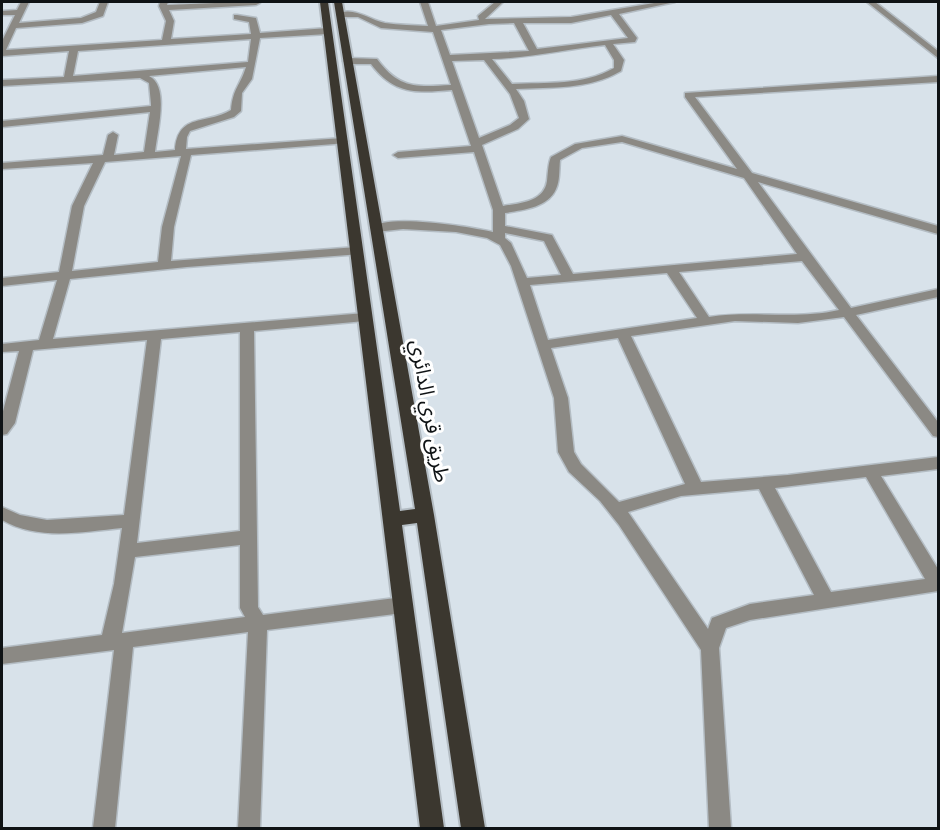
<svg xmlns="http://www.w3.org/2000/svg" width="940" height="830" viewBox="0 0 940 830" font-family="Cabin,'Noto Sans Arabic',sans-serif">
<rect width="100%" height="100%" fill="#d8e2ea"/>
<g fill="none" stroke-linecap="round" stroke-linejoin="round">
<defs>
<g id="minor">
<path d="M21 2H29L19 23 81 18 96 12 100 2H108L103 16 82 23 16 28 6 50 162 40 166 21 159 6 160 2H168L167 5 239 2 260 3 256 5 169 10 174 21 171 39 251 34 249 22 234 19V15H237L256 18 260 33 328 28 332 31 328 34 260 38 252 79 242 93 241 111 234 117 190 131 187 137 186 149 343 138 348 141 347 143 191 155 174 227 171 261 357 247 361 248V254L187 267 70 279 53 339 365 313 372 317 365 321 254 331 258 607 263 615 403 597 409 600 412 605 409 610 403 613 267 630 260 828H238L248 632 133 647 115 828H93L114 650 2 664V648L102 635 114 584 122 528C82 532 38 541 2 520V507L20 515 47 520 124 515 147 340 33 350 15 423 7 434 2 435V415L19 351 2 352V344L39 340 57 280 2 286V278L59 272 72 206 93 163 2 169V163L103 155 108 135 113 132 118 135 114 155 144 152 150 112 2 127V121L151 106V104L149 83 140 78 2 86V80L64 77 69 51 2 56V41L15 15H2V11L17 10ZM251 39 248 62 73 76 78 51ZM246 67C240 86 233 88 231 110 207 125 178 112 175 150L155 152C157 132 170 86 149 76ZM181 156 162 227 158 262 72 271 84 206 105 162ZM240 332V531L137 543 161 339ZM240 545V608L245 617 122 633 135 557Z"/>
<path d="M420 2H428L436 26 479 20 478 16 495 2H503L485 19 571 17 660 2H675L619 14 637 38 635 42 613 44 624 60 621 71C589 90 552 87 516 89L524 101 529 119 518 129 482 145 503 206C520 203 544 202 547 181 548 173 548 164 551 157L575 144 622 136 737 169 685 97V93L938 76V82L695 97 752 173 938 226V234L758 182 851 308 938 289V297L856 315 938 422V437L933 436 844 317 798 323 735 321 631 336 701 482 788 475 938 457V469L881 476 938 569V591L750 620 726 628 719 648 731 828H709L701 650 619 525 600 501 569 472 558 452 554 398 511 266 500 245 487 238 456 232 403 229 376 232 370 228C388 213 470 227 493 232V210L474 152 398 158 393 155 398 152 471 146 452 90C417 93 394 95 371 64H348L343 61 348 58 377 59C399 89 416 87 451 85L433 32 381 28 358 17H340L336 15C352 5 369 20 385 23 399 25 414 25 428 26ZM611 15 628 38 537 49 523 23H571ZM514 23 529 51 450 55 441 30 489 24ZM605 45 614 60V68C583 86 546 82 512 84L492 59C530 58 567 49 605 45ZM484 60 510 94 519 118 510 125 479 138 452 61ZM622 142 744 178 797 254 573 274 552 235 505 226V213C522 210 548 208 556 189 560 181 559 170 560 160L582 148ZM505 233 544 241 561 275 527 278 511 243 505 238ZM802 261 839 310C796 320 752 310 709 317L679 272ZM667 273 697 318 548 340 530 285ZM618 338 685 484 619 502 581 464 574 452 568 398 551 348ZM866 477 925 579 831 592 775 488ZM759 489 814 595 750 604 712 618 708 629 628 512 681 496Z"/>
<polygon points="867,2 875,2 938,51 938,58"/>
</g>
<polygon id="trunk" points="320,2 328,2 400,511 415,509 334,2 342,2 434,515 485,828 461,828 417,523 402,525 444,828 420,828"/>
</defs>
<use href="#minor" stroke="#b4bdc4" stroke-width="3"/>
<use href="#trunk" stroke="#b4bdc4" stroke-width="4"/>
<use href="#minor" fill="#8b8984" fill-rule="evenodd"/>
<use href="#trunk" fill="#3b372f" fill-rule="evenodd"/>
</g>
<g text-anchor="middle" stroke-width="6" stroke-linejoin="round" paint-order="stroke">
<g font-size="21" fill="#0f1315" stroke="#fff">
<text transform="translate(430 411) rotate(80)" y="7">طريق قري الدائري</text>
</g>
</g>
<rect width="940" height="830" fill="none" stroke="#0f1315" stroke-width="6"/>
</svg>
